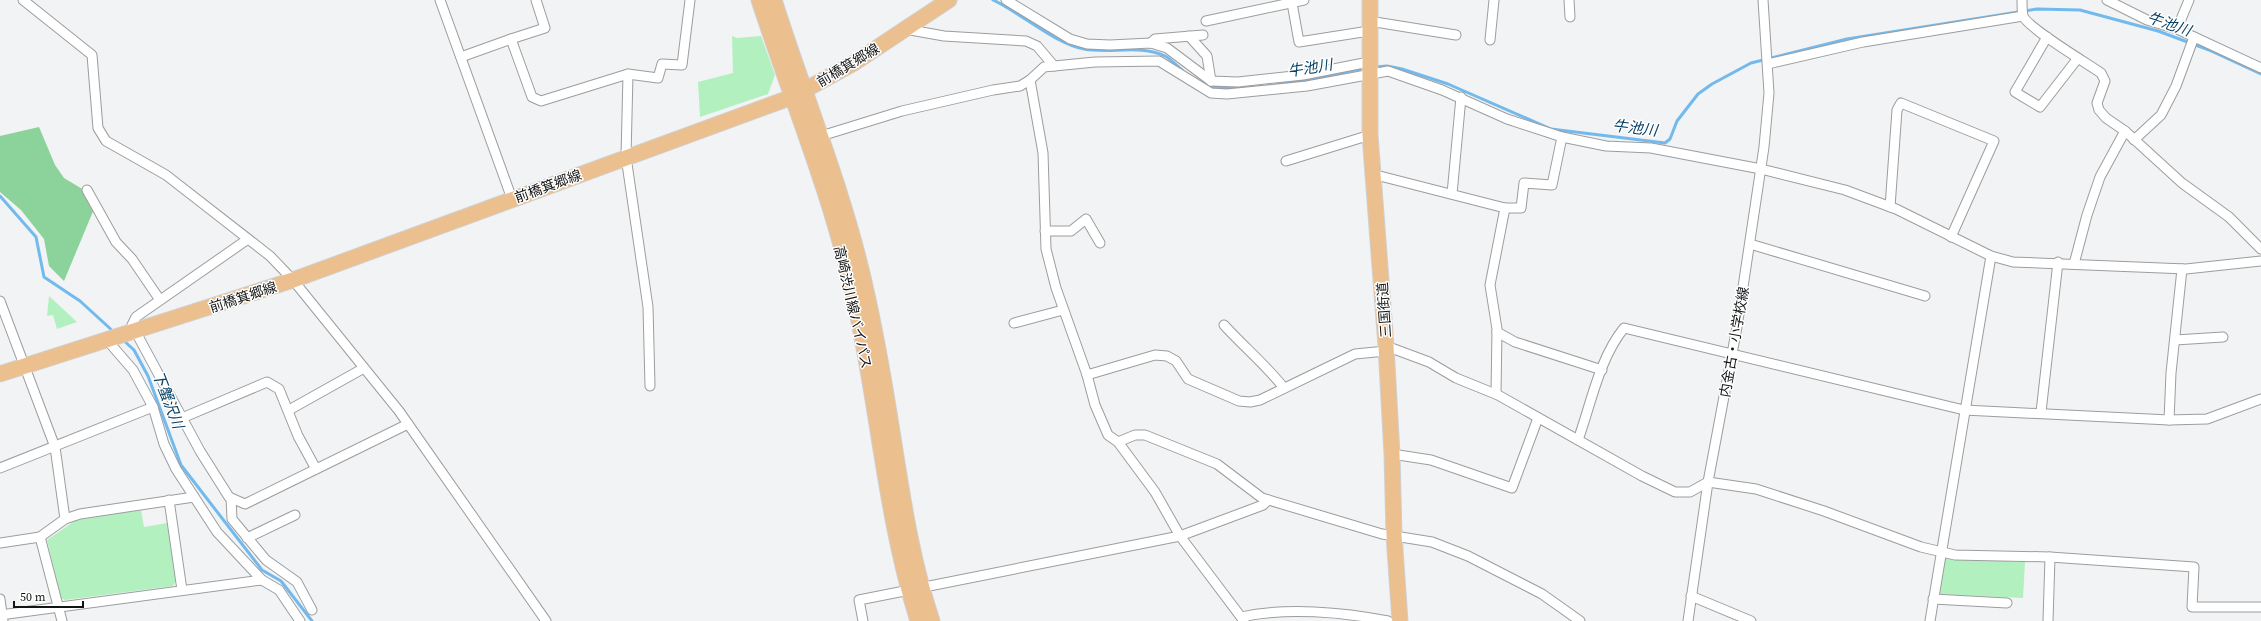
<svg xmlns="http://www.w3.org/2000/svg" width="2261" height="621" viewBox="0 0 2261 621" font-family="'Source Serif 4','Noto Sans JP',serif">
<rect width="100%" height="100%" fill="#f1f3f4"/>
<g fill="#b2f1bf">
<polygon points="732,36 737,38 761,36 775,75 768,94 700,117 698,82 733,73"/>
<polygon points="49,296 77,322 57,329 53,315 47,316"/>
<polygon points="141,510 144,527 167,523 176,581 173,586 65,600 61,598 47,540 76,520"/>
<polygon points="1945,558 2025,562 2023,598 1937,594"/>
</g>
<polygon fill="#8cd29b" points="39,127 55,165 64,178 84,190 94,209 64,281 49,266 44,239 21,210 0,192 0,136"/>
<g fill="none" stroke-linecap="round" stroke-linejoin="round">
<g stroke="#72baee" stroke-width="3">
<path d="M993 0C1021 13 1055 44 1084 49 1111 54 1140 44 1165 56 1171 59 1177 66 1182 70"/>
<polyline points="1375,67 1387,66 1402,69 1448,84 1551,129 1665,143 1670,139 1677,121 1698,94 1712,84 1751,63 1847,39 2037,9 2080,10 2158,31 2209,50 2261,74"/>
<path d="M1205 84C1233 98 1332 75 1365 68"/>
<polyline points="0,196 36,237 44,277 80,301 115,333"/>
<polyline points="122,339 134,350 148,376 181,465 262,570 281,581 312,621"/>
</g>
<defs>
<g id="street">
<polyline points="23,0 92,55 98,128 106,141 166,175 270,256 293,280 399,411 546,621"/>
<polyline points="440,0 512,199"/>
<polyline points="536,0 545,28 511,39 532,97 541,101 628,74 626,157 648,307 650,386"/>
<polyline points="1006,0 1070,39 1087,44 1110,45 1151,43 1167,48 1211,81 1238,82 1303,75 1369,62"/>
<polyline points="1569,0 1570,17"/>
<path d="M2022 0C2022 5 2022 11 2023 16 2028 28 2088 64 2101 73L2105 81 2097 103 2099 110 2106 118 2125 131 2182 183 2229 217 2261 249"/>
<polyline points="2107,0 2147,20 2177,29 2261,68"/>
<polyline points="1292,3 1299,42 1369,31"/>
<polyline points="1206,21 1304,0"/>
<polyline points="1369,21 1456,35"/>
<polyline points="905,29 944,36 1026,41 1037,46 1054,66"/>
<polyline points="2177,29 2189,0"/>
<polyline points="1189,36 1207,56 1211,81"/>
<polyline points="2047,37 2015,92 2040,107 2078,58"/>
<polyline points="1490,40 1494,0"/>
<polyline points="1151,43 1155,39 1203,35"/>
<polyline points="461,57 511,39"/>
<polyline points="1768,64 1863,42 2023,16"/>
<polyline points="628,74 658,78 662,64 682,65 690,0"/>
<polyline points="821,136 902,111 993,90 1020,86 1030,80"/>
<polyline points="2134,140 2161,115 2176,86 2194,37"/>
<polyline points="1286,161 1370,135"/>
<polyline points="1372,174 1505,208 1490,285 1497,329 1496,394"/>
<polyline points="87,190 116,242 132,259 160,300"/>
<polyline points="1452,194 1461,97"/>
<polyline points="1890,207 1897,110 1901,103 1994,141 1951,237"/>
<polyline points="1505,208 1521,208 1524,183 1552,185 1562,137"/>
<polyline points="1045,231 1071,231 1086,219 1100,243"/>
<polyline points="248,239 136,317 132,325 200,451 229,497 245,504 408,424"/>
<polyline points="1750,244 1925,296"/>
<polyline points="2074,264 2087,215 2100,177 2125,131"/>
<polyline points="0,301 55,447 65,519"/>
<polyline points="1014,323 1063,310"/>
<path d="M1224 325C1244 347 1266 365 1284 388"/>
<polyline points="1497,332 1515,342 1602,370"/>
<polyline points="107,340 133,370 153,407 164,444 176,469 217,532 262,580 279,590 300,621"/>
<polyline points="2175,340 2223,337"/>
<polyline points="1386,346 1429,362 1456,378 1498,395 1642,476 1675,492 1690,492 1708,482 1756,489 1824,511 1921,547 1955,555 2050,557 2194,567 2192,607 2261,607"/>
<polyline points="1087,375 1155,355 1167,356 1176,361 1188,379 1239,401 1250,402 1260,400 1355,354 1386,351"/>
<polyline points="289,410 364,368"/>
<polyline points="2041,412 2058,262"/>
<polyline points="182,418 267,382 279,389 298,436 316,469"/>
<polyline points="2169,420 2171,373 2182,269"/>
<path d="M1578 440C1591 404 1599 359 1624 328L1964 410 2169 420 2207 419 2261 399"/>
<polyline points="1118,442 1135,435 1145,435 1217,464 1262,498 1382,534 1432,542 1468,556 1542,594 1580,621"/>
<polyline points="1392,454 1431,460 1512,488 1538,418"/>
<polyline points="0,468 153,407"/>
<polyline points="231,498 232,519 266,560 297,582 312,610"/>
<polyline points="169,500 182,590"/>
<polyline points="40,537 62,621"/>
<polyline points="247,538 295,515"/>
<polyline points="0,543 40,537 65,519 80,514 194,497"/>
<polyline points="1691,596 1751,621"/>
<polyline points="0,599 3,621"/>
<polyline points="1933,599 2007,603"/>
<polyline points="0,615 262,580"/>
<path d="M1241 617C1286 607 1343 612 1388 621"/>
<polyline points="863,621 859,600 1180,536 1263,505 1268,500"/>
<polyline points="1244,621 1180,536 1155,492 1118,442 1108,435 1095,405 1087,375 1056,288 1046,249 1043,153 1030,80 1044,67 1095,62 1159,61 1211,93 1227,94 1307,86 1388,71 1442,90 1507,119 1562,137 1606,146 1651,148 1761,169 1845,190 1896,209 1991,256 2013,262 2186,269 2261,261"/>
<polyline points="1688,621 1708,482 1737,327 1764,147 1769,93 1763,0"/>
<polyline points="1930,621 1991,256"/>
<polyline points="2048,621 2050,557"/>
</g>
<g id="primary">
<path d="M759 0C790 96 830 191 852 289 878 399 884 513 918 621"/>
<path d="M774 0C804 95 843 188 865 286 875 330 883 375 890 419 901 487 910 556 932 621"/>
<polyline points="1370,0 1370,135 1386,346 1392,454 1394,535 1400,621"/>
<polyline points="0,374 293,280 792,97 854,63 949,0"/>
</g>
</defs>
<use href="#street" stroke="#9c9d9f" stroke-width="11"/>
<use href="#primary" stroke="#d0d0d0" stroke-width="17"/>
<use href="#street" stroke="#fff" stroke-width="9"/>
<use href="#primary" stroke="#ecbf8e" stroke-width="15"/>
</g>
<g text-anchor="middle" stroke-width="3" stroke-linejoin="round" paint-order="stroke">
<g font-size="14" fill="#131414" stroke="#fff">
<text transform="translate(848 65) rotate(-31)" y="5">前橋箕郷線</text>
<text transform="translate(548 186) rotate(-20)" y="5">前橋箕郷線</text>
<text transform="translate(243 297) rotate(-18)" y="5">前橋箕郷線</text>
<text transform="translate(853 307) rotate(77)" y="5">高崎渋川線バイパス</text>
<text transform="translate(1384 310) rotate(-94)" y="5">三国街道</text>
<text transform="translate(1734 342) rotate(-80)" y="5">内金古・小学校線</text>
</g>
<g font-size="15" font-style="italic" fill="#084265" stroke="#fff">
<text transform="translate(2169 24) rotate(19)" y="5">牛池川</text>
<text transform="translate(1310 68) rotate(-9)" y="5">牛池川</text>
<text transform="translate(1635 128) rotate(7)" y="5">牛池川</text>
<text transform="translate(168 400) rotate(69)" y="5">下蟹沢川</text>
</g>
</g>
<path d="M14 601v6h69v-6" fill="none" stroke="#131414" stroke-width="2"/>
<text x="20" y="601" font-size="12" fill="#131414" stroke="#ffffff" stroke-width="3" paint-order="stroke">50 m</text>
</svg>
